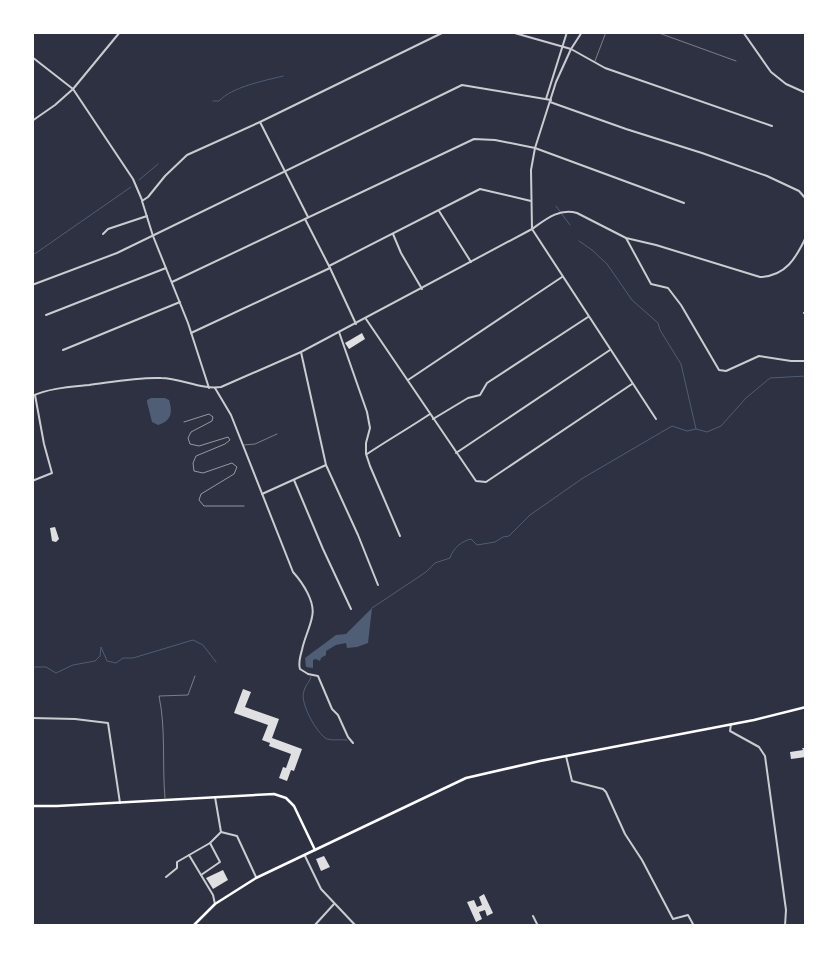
<svg xmlns="http://www.w3.org/2000/svg" width="838" height="958" viewBox="0 0 838 958" font-family="Commissioner,sans-serif">
<rect width="100%" height="100%" fill="#2d3142"/>
<g fill="#4f5d75">
<path d="M151 398H165L169 400C173 413 171 421 158 425L152 422 147 402V400Z"/>
<polygon points="372,608 368,643 357,647 347,648 346,643 336,645 326,651 326,655 321,658 320,661 316,659 313,660 313,668 306,667 305,658 336,635 346,634"/>
</g>
<g fill="none" stroke-linecap="round" stroke-linejoin="round">
<g stroke="#4f5d75" stroke-width="1">
<path d="M213 101H219C232 87 263 81 283 76"/>
<polyline points="139,180 158,164"/>
<polyline points="556,206 570,225"/>
<polyline points="579,241 592,250 607,264 632,300 658,323 660,330 681,364 696,429"/>
<polyline points="32,254 36,253 131,187"/>
<path d="M372 608 426 572 435 563 450 558C453 548 462 541 471 539L477 545 495 542 503 537 509 536 530 515 583 478 672 426 687 431 696 429 707 432 721 426 746 398 770 378 806 376"/>
<polyline points="32,667 46,667 56,673 73,665 95,661 100,656 101,647 107,661 116,663 123,658 133,658 193,640 203,645 216,662"/>
<path d="M311 677C310 682 305 685 304 691 299 702 317 734 327 739 333 741 341 739 347 740"/>
</g>
</g>
<g fill="#e0e0e3">
<polygon points="362,333 365,339 349,349 345,343"/>
<polygon points="55,527 59,539 56,542 52,541 50,528"/>
<polygon points="243,689 251,692 245,707 279,719 272,738 302,749 294,771 291,770 287,781 279,778 283,767 286,768 291,754 269,746 270,743 262,740 268,725 234,713"/>
<polygon points="802,748 806,748 806,757 791,759 790,752 803,750"/>
<polygon points="324,856 330,867 321,871 316,859"/>
<polygon points="223,870 228,880 213,889 206,878"/>
<polygon points="484,894 493,913 487,916 485,910 479,912 482,919 476,922 467,902 474,900 477,907 482,905 479,897"/>
</g>
<g fill="none" stroke-linecap="round" stroke-linejoin="round">
<g stroke="#fff" stroke-width="0.5">
<polyline points="184,422 209,414 213,417 212,421 191,432 188,438 190,444 199,446 228,437 230,440 225,444 196,456 193,463 194,471 203,473 232,463 237,467 234,474 201,494 199,500 204,506 244,506"/>
<polyline points="32,924 40,926"/>
</g>
<g stroke="#caccd0" stroke-width="0.5">
<polyline points="656,32 736,61"/>
<polyline points="595,61 606,32"/>
<polyline points="244,445 255,444 277,434"/>
<path d="M165 798C162 764 166 729 159 696L188 695 195 676"/>
</g>
<g stroke="#caccd0" stroke-width="2">
<polyline points="511,32 571,49 605,68 772,126"/>
<polyline points="743,32 771,72 786,84 806,93"/>
<polyline points="32,57 73,89 133,179 142,200"/>
<polyline points="546,99 567,32"/>
<polyline points="550,102 626,129 702,153 767,176 799,191 806,199"/>
<polyline points="32,121 55,105 73,89 120,32"/>
<polyline points="260,122 308,217"/>
<polyline points="439,211 471,262"/>
<polyline points="305,219 329,266"/>
<polyline points="103,234 108,229 147,216"/>
<polyline points="393,234 401,253 422,289"/>
<polyline points="626,238 651,284 668,288 681,305 719,370 726,371 759,356 791,361 806,361"/>
<polyline points="330,268 356,324"/>
<polyline points="172,282 474,139 495,140 535,148 684,203"/>
<polyline points="32,285 117,253 462,85 551,100"/>
<polyline points="804,313 806,312"/>
<polyline points="46,315 166,268"/>
<polyline points="366,319 476,481 486,482 632,384"/>
<polyline points="339,332 367,412 370,428 366,443 366,454 370,466 400,536"/>
<polyline points="191,333 330,268 329,266 480,189 531,201"/>
<polyline points="63,350 180,302"/>
<polyline points="301,352 326,465 358,535 378,585"/>
<polyline points="408,380 562,277"/>
<polyline points="209,388 188,323 153,236 142,201 148,197 165,176 187,155 260,122 444,32"/>
<path d="M215 388 231 415 293 572C302 582 316 602 312 617 310 628 304 639 302 650 300 657 298 663 300 669L308 674 318 676 332 709 338 715 348 737 353 743"/>
<polyline points="433,419 468,398 480,395 487,383 588,317"/>
<path d="M656 419 532 229C546 219 559 208 577 213L626 238 656 245 760 277C786 276 796 258 806 237"/>
<polyline points="456,453 610,350"/>
<path d="M367 454C388 440 409 428 430 414"/>
<polyline points="294,480 323,549 351,609"/>
<polyline points="32,481 52,473 44,444 35,395"/>
<polyline points="262,494 326,465"/>
<polyline points="32,718 75,719 108,723 120,803"/>
<polyline points="566,756 572,781 603,789 606,792 625,834 642,860 673,919 688,915 694,926"/>
<polyline points="215,797 221,832 237,836 256,877"/>
<polyline points="210,843 220,862 201,875 213,895 215,904"/>
<polyline points="189,855 201,875"/>
<polyline points="166,877 177,868 177,862 210,843 221,832"/>
<polyline points="533,916 538,926"/>
<polyline points="314,926 334,904"/>
</g>
<g stroke="#caccd0" stroke-width="2">
<path d="M32 396C50 388 70 387 89 385 112 382 137 377 161 378 181 378 201 390 221 387L301 352 532 229 531 170 535 148 556 82 571 49 582 32"/>
<polyline points="731,724 730,731 759,747 765,756 786,910 785,926"/>
<polyline points="305,856 321,889 356,926"/>
</g>
<g stroke="#fff" stroke-width="2.5">
<polyline points="32,806 57,806 274,794 286,798 294,806 315,850"/>
<polyline points="193,926 215,904 256,878 466,778 540,761 754,720 806,707"/>
</g>
</g>
<rect width="838" height="958" fill="none" stroke="#ffffff" stroke-width="68"/>
</svg>
